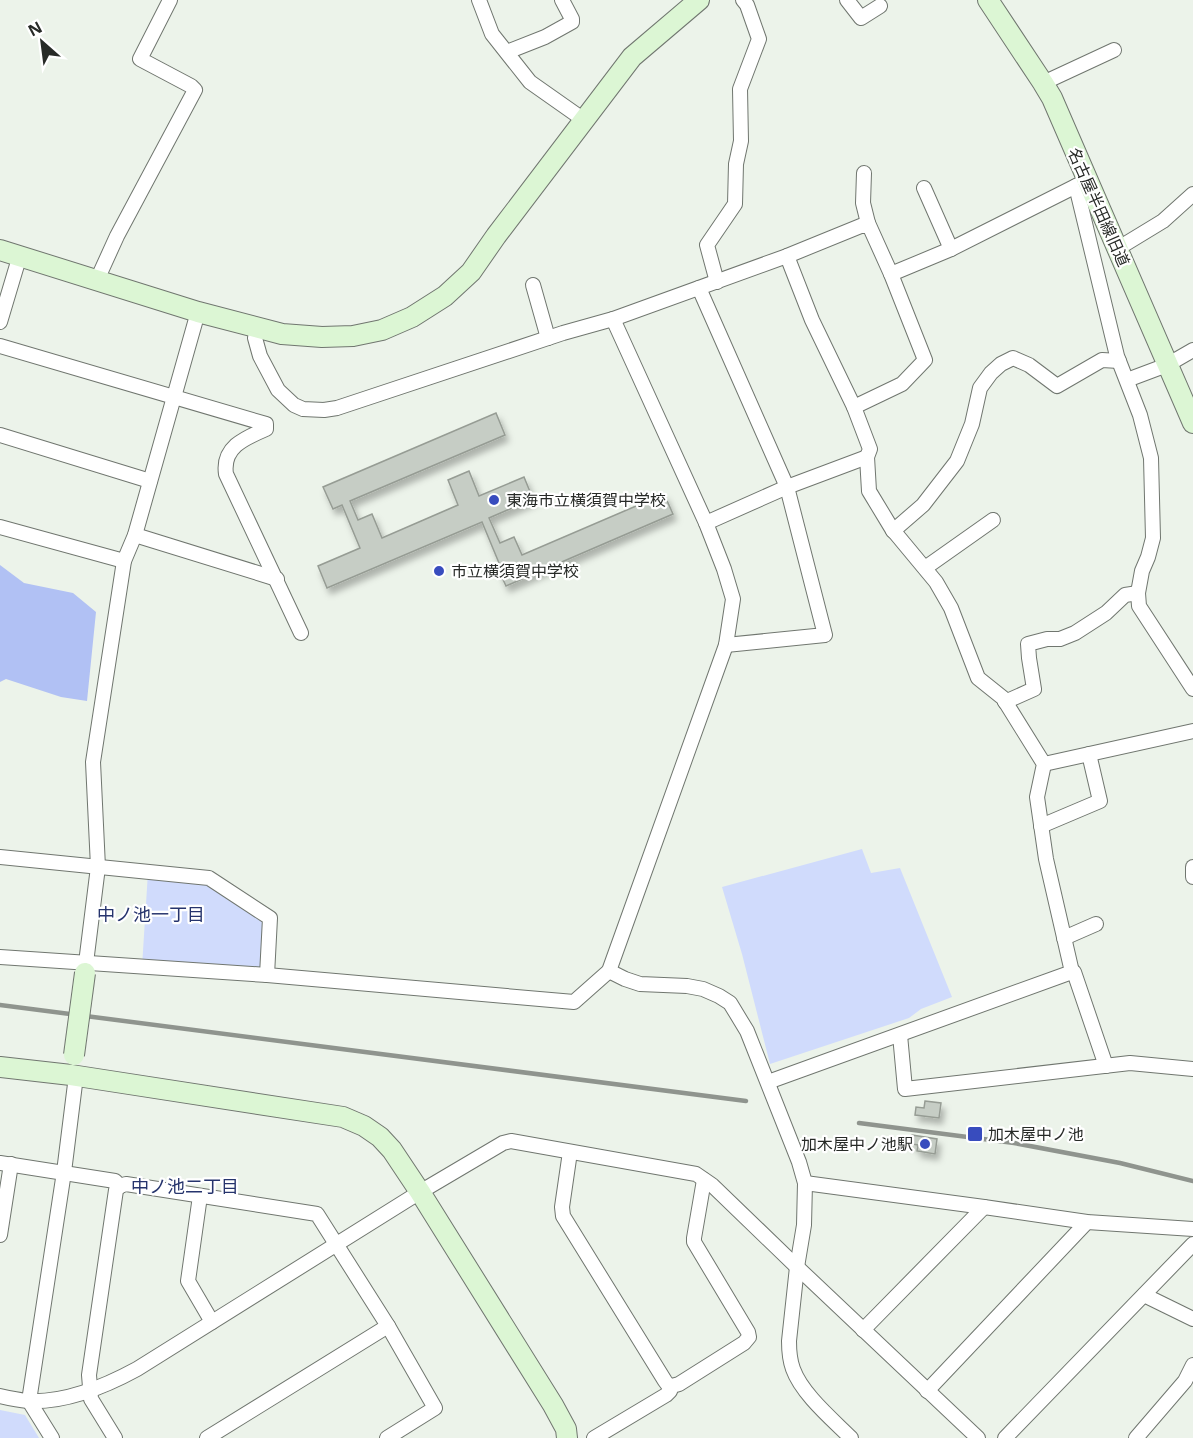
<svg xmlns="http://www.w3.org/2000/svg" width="1193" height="1438" viewBox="0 0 1193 1438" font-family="'Open Sans','Noto Sans JP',sans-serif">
<defs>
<filter id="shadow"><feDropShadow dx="3.5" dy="6" stdDeviation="3" flood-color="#0004"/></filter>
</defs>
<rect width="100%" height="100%" fill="#ecf3ea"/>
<g fill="#d0dbfc">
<polygon points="862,849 871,873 900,868 952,997 921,1009 909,1018 770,1064 742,954 722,887"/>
<polygon points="148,872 209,878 270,918 267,975 142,967"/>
<polygon points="0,1410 25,1415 39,1438 0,1438"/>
</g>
<polygon fill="#b1c1f4" points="0,565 24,583 73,593 96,612 87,701 61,697 6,679 0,682"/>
<g fill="#c6cdc5" stroke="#969c94" stroke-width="1.5" filter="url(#shadow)">
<polygon points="496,413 505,435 350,501 358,520 372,514 382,538 458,505 448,480 469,471 479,496 524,477 533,499 489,518 500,543 514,537 522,555 664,494 673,514 506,586 496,564 499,563 482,522 327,588 318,566 360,548 342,505 333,509 323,487"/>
<polygon points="925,1101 941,1103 939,1118 915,1115 916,1107 924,1108"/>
<polygon points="912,1135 937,1139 935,1154 917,1151 918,1145 911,1144"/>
</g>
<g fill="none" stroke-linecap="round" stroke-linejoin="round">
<defs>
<g id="street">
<polyline points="479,0 492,34 530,82 584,120"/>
<polyline points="847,0 861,18 880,6"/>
<polyline points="507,52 545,37 572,22 572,19 562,0"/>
<polyline points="1043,83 1114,50"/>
<polyline points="864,173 863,203 868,223"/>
<polyline points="1076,186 1117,356 1140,415 1151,458 1153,538 1148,557 1142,571 1138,593 1139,606 1193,689"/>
<polyline points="924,188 951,249"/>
<polyline points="1117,249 1163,221 1193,194"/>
<polyline points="891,274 951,249 1084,182"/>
<polyline points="97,280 117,236 195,90 191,86 140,59 170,0"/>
<polyline points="717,282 707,245 735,204 736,164 741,141 740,89 759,39 747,5 743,0"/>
<polyline points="533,285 548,338"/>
<polyline points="699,288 787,487 825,635 726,645"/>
<polyline points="0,322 20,255"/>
<polyline points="257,328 255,338 260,356 278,390 294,405 303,409 324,410 337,408 563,333 613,319 787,256 868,223 891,274 925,360 902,384 854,407"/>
<path d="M0 346 266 424V429C245 438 222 447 226 474L301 633"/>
<polyline points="1127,380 1167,365 1193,350"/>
<polyline points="0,435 150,481"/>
<polyline points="706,523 787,487 867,457"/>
<polyline points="0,527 124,561"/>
<polyline points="893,531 923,505 957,461 972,424 980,388 991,373 1001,364 1013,358 1029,365 1057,386 1102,360 1119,361"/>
<polyline points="135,535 277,579"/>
<polyline points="925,568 993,520"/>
<polyline points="1005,702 1034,689 1029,658 1028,644 1047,639 1060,639 1075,633 1106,613 1125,595 1138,593"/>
<polyline points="1044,764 1193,731"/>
<polyline points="1041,826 1100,801 1089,754"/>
<polyline points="0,857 209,878 270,918 267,975"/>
<polyline points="1193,867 1193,877"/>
<polyline points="1064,938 1096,924"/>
<polyline points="0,957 267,975 574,1002 609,971 726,645 733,599 724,569 706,523 613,319"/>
<polyline points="86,963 98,867 93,762 124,561 135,535 198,312"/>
<path d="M609 971 625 979 640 984 687 986 703 989 719 996 730 1003 747 1031 799 1162 805 1183 804 1225 797 1267 789 1341C789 1350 790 1361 793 1369 802 1394 832 1419 851 1438"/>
<polyline points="1074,972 1106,1066"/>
<polyline points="900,1035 905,1089 1130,1063 1193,1069"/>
<polyline points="768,1082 1072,972 1046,859 1037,797 1044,764 1003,698 978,678 951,608 936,582 892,529 869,491 867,457 870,449 854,407 812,320 787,256"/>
<polyline points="570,1152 562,1207 563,1216 665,1381 668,1385 672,1386"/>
<polyline points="0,1163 115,1181 120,1186 126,1184 317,1214 388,1326 435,1408 387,1438"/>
<polyline points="805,1183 984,1207 1087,1222 1193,1229"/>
<polyline points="200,1196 188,1281 212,1322"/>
<polyline points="0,1235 11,1164"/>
<polyline points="1144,1295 1193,1319"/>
<polyline points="863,1330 984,1207"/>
<polyline points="927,1391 1087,1222"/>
<path d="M0 1396C9 1398 19 1400 28 1401 66 1403 104 1387 137 1369L420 1192 503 1143 511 1141 696 1174 712 1185 797 1267 978 1438"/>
<polyline points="52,1438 29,1401 64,1172 76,1076"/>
<polyline points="115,1438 91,1399 89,1375 116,1190 120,1186"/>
<polyline points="207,1438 388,1326"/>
<polyline points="594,1438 666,1395 670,1391 672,1386 679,1384 744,1343 749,1337 748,1332 694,1242 694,1238 704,1180"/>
<polyline points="1005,1438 1193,1244"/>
<polyline points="1136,1438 1185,1381 1193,1365"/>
</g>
<g id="secondary">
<polyline points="988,0 1043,83 1052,98 1193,423"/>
<polyline points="0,250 198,312 282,334 322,337 353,336 382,330 412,317 445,296 471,272 496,236 632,57 699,0"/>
<polyline points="0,1067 71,1075 343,1117 364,1126 380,1137 392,1150 420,1192 553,1405 566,1429 567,1438"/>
</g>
</defs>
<use href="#street" stroke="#70766f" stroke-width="16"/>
<use href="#secondary" stroke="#70766f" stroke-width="22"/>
<use href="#street" stroke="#fff" stroke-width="14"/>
<use href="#secondary" stroke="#dcf6d4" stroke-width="20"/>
<g stroke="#8f948e" stroke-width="4.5">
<polyline points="0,1005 746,1101"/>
<polyline points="859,1123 1014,1143 1120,1163 1193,1181"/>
</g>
<defs>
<polyline id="secondary-bridge" points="74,1055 85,973"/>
</defs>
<use href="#secondary-bridge" stroke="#70766f" stroke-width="22" stroke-linecap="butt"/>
<use href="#secondary-bridge" stroke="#dcf6d4" stroke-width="20"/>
</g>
<g fill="#384cbe" stroke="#fff" stroke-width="2">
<circle cx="494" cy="500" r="6"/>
<circle cx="439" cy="571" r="6"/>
<rect x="967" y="1126" width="16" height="16" rx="3"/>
<circle cx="925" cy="1144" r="6"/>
</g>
<g text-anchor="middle" stroke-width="4.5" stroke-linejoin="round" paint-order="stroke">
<g font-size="16" fill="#272a27" stroke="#fff">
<text transform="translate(1099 207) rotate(66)" y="6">名古屋半田線旧道</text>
</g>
<g font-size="16" fill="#272a27" stroke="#fff" text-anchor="start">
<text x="506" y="506">東海市立横須賀中学校</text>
<text x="451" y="577">市立横須賀中学校</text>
<text x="988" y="1140">加木屋中ノ池</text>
<text x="913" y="1150" text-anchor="end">加木屋中ノ池駅</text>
</g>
<g font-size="18" fill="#26346d" stroke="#fff">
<text x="151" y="921">中ノ池一丁目</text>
<text x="185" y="1193">中ノ池二丁目</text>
</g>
</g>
<g transform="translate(42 42) rotate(332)" stroke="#ffffff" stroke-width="4.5" paint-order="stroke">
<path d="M0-4.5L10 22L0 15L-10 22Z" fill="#272a27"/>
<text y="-9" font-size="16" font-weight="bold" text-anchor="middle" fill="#272a27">N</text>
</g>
</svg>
